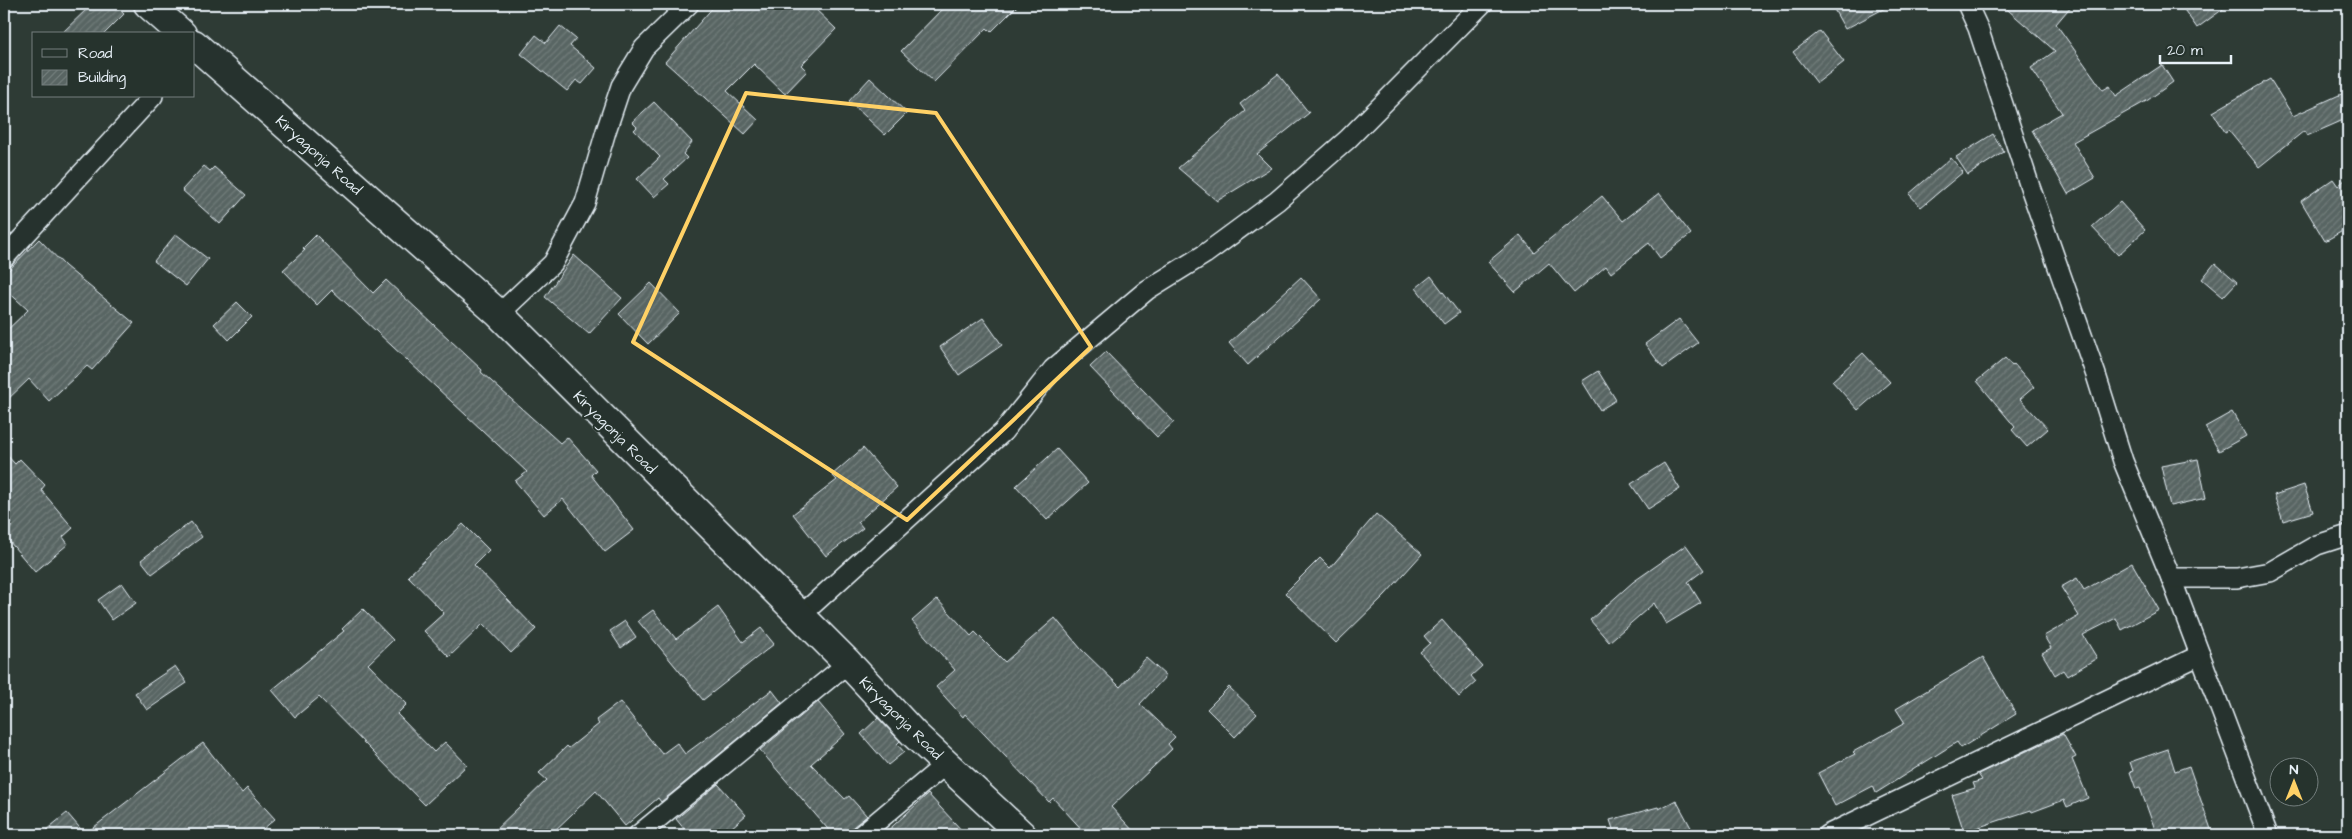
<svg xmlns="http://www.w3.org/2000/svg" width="2352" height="839" viewBox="0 0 2352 839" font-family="'Architects Daughter',sans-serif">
<defs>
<pattern id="building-hatch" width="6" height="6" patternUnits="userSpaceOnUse" patternTransform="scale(1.25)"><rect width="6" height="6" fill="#596563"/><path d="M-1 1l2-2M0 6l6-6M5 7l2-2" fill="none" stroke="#717c7a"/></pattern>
</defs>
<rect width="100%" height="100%" fill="#2e3b35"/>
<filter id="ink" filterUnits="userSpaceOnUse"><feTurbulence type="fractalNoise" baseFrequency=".02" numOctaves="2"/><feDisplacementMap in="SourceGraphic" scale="10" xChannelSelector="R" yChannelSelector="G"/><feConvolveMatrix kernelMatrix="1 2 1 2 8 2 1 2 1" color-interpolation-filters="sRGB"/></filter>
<g filter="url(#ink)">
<g fill="url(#building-hatch)" stroke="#e8f1f8">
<polygon points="92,4 114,4 124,14 104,34 61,34"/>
<polygon points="716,4 810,4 836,29 801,65 807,71 785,94 754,64 727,91 758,120 745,134 665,62"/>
<polygon points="947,4 1019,4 991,32 987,28 934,82 901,51"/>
<polygon points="1831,4 1893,4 1845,29"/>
<polygon points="2001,4 2073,4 2056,24 2103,90 2110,86 2116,96 2162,65 2173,82 2148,100 2073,142 2095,178 2068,194 2032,130 2062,113 2031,68 2055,51"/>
<polygon points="2180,4 2230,4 2197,28"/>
<polygon points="560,26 576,39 570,46 596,68 582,84 576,80 567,91 521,54 536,35 546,43"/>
<polygon points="1820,31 1844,62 1817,83 1793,52"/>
<polygon points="1278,74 1309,113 1257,154 1271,168 1217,201 1178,168 1245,111 1240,104"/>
<polygon points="870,78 907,113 885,135 849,101"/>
<polygon points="2270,79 2293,116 2348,91 2348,118 2307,136 2304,131 2259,167 2229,130 2225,132 2213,112"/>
<polygon points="654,102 692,142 683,154 687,158 664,179 669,184 654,197 637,179 660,157 634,130 637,127 632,122"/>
<polygon points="1993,134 2004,152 1968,175 1956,157"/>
<polygon points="1951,158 1963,172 1921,207 1909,194"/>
<polygon points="204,166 210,171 214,167 246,195 220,224 182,190"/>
<polygon points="2348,177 2348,228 2325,241 2301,201 2333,179 2338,186"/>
<polygon points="1659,193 1691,234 1660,258 1649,243 1611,273 1606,266 1574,293 1549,263 1515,292 1488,262 1520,235 1534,252 1602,196 1623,221"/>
<polygon points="2120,202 2145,230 2118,255 2092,227"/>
<polygon points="176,234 208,259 186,286 154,261"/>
<polygon points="316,235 373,293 386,280 482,370 481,372 560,443 567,437 596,470 591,475 634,530 605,552 563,499 544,515 515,481 527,472 332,290 317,305 283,270 305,250 303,248"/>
<polygon points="39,239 65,266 134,323 92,370 87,366 49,401 29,379 4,403 4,333 28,310 4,288 4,275"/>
<polygon points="574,255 622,298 589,334 545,297"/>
<polygon points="2215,263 2237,282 2223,297 2202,279"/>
<polygon points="1431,276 1459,313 1444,324 1416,288"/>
<polygon points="1301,277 1321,299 1248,365 1229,343"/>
<polygon points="651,283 680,313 648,344 619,314"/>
<polygon points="237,302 252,317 229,340 214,324"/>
<polygon points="983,318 1002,345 959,375 940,347"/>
<polygon points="1679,319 1698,343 1663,368 1645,344"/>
<polygon points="1106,352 1174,422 1157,437 1090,367"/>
<polygon points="1863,353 1890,382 1858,410 1832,381"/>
<polygon points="2005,358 2012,366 2014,364 2034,387 2020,399 2048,429 2027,447 2012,430 2015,427 1977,381"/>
<polygon points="1598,371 1616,400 1600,410 1582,381"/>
<polygon points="2232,412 2246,436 2219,451 2205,427"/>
<polygon points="863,448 897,487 858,522 863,528 826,556 793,514 837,480 832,475"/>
<polygon points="1057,449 1088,483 1047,520 1016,486"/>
<polygon points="4,452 15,464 20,459 45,485 41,490 73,528 63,537 68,544 35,572 4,535 13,525 4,516"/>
<polygon points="2198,459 2206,498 2170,506 2161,466"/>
<polygon points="1664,463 1680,489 1648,509 1631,484"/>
<polygon points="2304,485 2313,512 2283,521 2274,495"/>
<polygon points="1376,514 1422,554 1385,595 1336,643 1285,593 1320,558 1330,568"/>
<polygon points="191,522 202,537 152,574 141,560"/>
<polygon points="463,524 489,550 474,565 536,629 511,653 483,624 449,657 424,631 444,613 408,576"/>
<polygon points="1686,545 1704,570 1688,582 1701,603 1666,624 1654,603 1609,642 1590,620 1633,582"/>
<polygon points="2132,563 2159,610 2122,630 2116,618 2083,635 2097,658 2067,676 2063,670 2055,675 2042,653 2051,648 2044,636 2079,616 2061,587 2077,578 2084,590"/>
<polygon points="122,583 136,603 112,620 98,600"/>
<polygon points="937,599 971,636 975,632 1005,662 1055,618 1081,649 1120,687 1146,658 1166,676 1140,704 1175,737 1168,744 1172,749 1111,807 1137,835 1087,835 1053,798 1049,802 965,714 963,717 936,687 955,670 912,621"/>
<polygon points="718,607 743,642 761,628 774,644 703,700 638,621 653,610 676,639"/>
<polygon points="363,609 393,640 368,664 407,704 397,714 434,752 445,742 467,765 425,805 319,697 295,717 272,690 344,631 342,629"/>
<polygon points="1442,620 1482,666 1471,676 1476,682 1459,697 1420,652 1430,643 1424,636"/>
<polygon points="625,621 636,637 621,648 610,631"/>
<polygon points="1983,657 2016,714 1961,748 1957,742 1876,793 1873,786 1835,806 1818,773 1855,754 1853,752 1905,723 1896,709"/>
<polygon points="175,666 187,683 147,710 135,693"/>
<polygon points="1229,687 1257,714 1235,737 1207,709"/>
<polygon points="772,690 782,703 661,802 658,798 625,826 596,791 550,835 490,835 547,780 539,773 567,746 569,748 599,724 596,720 620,702 662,754 677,743 685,754"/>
<polygon points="818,702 845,734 811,764 845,799 849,796 867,816 853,827 850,835 833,835 760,750"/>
<polygon points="878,718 900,741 897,744 904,752 888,765 861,734"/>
<polygon points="2063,734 2076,757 2072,759 2088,798 2067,807 2064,800 2032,812 2031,810 1964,832 1952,795 1975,788 1973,783 1982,780 1978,774"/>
<polygon points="203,743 242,793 247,788 275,819 256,835 40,835 67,813 85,834"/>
<polygon points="2168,749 2175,771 2189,766 2213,835 2157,835 2140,788 2136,789 2130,772 2133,771 2130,762"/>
<polygon points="718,784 746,815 723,835 689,835 676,819"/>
<polygon points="928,794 966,835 878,835 882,832 884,834"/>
<polygon points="1676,800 1695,835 1615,835 1610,820 1658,807 1659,809"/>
</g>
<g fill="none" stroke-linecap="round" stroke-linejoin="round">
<defs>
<g id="street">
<polyline points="1967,4 1978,28 2030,187 2096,375 2123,461 2171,578 2268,835"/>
<polyline points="4,258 153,96"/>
<polyline points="499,314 553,263 585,203 606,131 621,86 644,48 689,4"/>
<polyline points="2171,578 2237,578 2270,572 2317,545 2348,535"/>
<polyline points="799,617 1003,432 1053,369 1147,290 1205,254 1277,201 1348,139 1482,4"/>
<polyline points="638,835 848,663"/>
<polyline points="861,835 947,763"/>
<polyline points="1827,835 2200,655"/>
</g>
<g id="secondary">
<polyline points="148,4 182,34"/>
<polyline points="194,44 499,314 848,663 914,734 1022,835"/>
</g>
</defs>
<use href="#street" stroke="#e8f1f8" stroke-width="22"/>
<use href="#secondary" stroke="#e8f1f8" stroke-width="31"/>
<use href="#street" stroke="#26332d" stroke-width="19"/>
<use href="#secondary" stroke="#26332d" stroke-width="28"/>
</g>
</g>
<path fill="none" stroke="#ffd166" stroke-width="4" stroke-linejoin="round" d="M746 93 936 113 1091 347 907 520 633 342Z"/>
<g text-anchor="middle" stroke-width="4" stroke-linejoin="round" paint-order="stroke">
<g font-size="15" fill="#e8f1f8" stroke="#26332d">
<text transform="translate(319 155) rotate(42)" y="5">Kiryagonja Road</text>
<text transform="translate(615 432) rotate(45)" y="5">Kiryagonja Road</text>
<text transform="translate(901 718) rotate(45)" y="5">Kiryagonja Road</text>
</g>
</g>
<rect width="2352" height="839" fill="none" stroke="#26332d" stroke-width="20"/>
<rect x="10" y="10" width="2332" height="819" fill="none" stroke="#e8f1f8" stroke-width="2" filter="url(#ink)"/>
<rect x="32" y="32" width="162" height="65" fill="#26332d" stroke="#747f7e"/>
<rect x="42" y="49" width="25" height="8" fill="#26332d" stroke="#747f7e"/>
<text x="78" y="58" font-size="15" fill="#e8f1f8">Road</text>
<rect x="42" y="70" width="25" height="15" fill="url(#building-hatch)" stroke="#747f7e"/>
<text x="78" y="82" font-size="15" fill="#e8f1f8">Building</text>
<g transform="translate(2294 782)"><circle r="24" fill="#26332d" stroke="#747f7e"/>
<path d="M0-4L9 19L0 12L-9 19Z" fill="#ffd166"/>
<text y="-8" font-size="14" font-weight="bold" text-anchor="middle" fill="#e8f1f8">N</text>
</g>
<path d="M2160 55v8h71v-8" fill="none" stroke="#e8f1f8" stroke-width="2.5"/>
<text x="2167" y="55" font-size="15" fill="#e8f1f8" stroke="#26332d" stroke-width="4" paint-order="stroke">20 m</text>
</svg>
